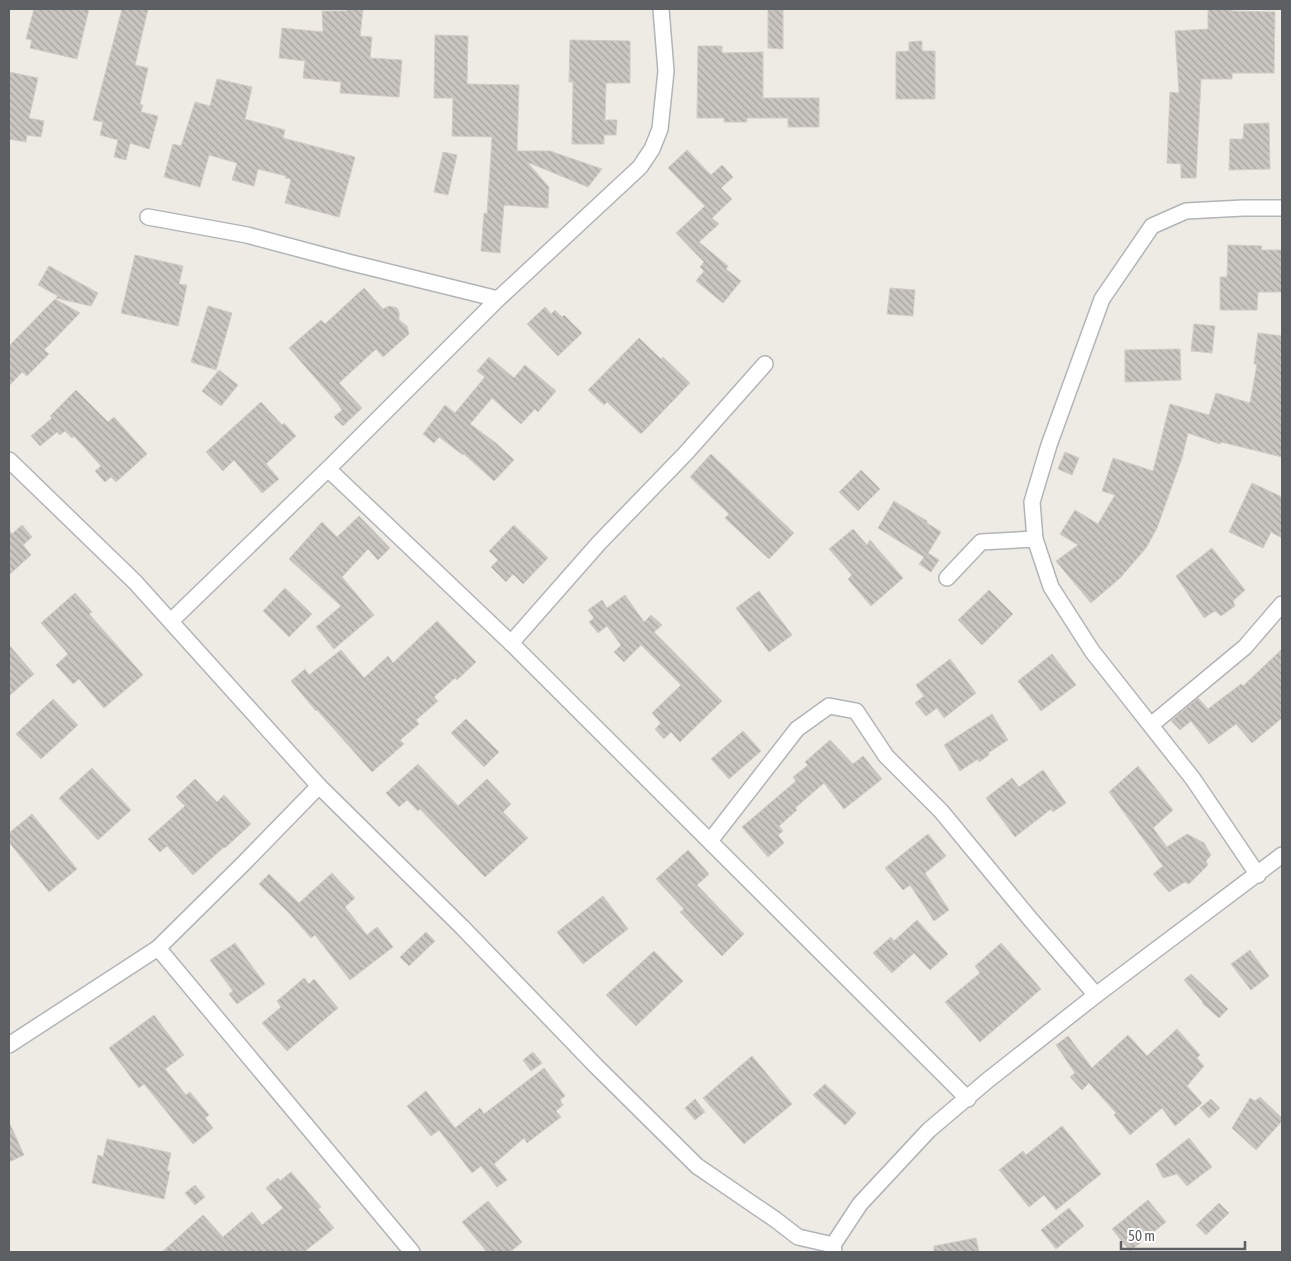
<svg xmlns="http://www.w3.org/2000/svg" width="1291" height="1261" viewBox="0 0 1291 1261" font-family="'Asap Condensed',sans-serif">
<defs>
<pattern id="building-back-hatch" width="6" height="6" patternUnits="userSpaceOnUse" patternTransform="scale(1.25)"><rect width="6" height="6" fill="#c9c5c0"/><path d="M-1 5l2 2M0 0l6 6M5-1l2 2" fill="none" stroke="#a6a3a0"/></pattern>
</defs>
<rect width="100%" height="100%" fill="#edebe4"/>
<g fill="url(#building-back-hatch)" stroke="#d2ccc3">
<polygon points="34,9 89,9 77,59 30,48 32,40 26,39"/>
<polygon points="122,9 148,9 135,65 148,68 140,104 143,105 141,112 158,116 149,149 130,143 126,160 114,157 118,140 100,135 103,122 93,120"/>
<polygon points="348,9 363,9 360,36 372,37 370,58 402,60 399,97 340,93 341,82 303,78 305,61 279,58 282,28 323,32 322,11 347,11"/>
<polygon points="768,9 783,9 783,49 768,48"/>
<polygon points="1208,9 1232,9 1232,11 1275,12 1274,73 1232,73 1232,79 1201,79 1196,178 1181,178 1181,164 1167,163 1170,92 1179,93 1175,31 1208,29"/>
<polygon points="435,35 468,36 467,84 519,85 517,151 550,151 602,169 588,187 527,162 549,187 548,208 504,205 500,253 481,251 484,213 487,214 492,137 452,136 453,98 434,98"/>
<polygon points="570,40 630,41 630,83 606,83 605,120 617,120 616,135 604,135 604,144 572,144 573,82 569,82"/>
<polygon points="922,41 922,51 935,51 935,99 896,99 896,52 909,51 909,42"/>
<polygon points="698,46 722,46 722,53 763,52 763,98 819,98 819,127 788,127 788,118 747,118 747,122 724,122 724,118 697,118"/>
<polygon points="9,72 38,78 29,118 44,121 41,137 27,135 26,142 9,139"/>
<polygon points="217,79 252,87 245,119 285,130 283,138 355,157 339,217 285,203 291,179 285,178 286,176 258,169 254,186 232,180 237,163 209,155 200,187 164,177 173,144 181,146 195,102 210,106"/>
<polygon points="1269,123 1270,169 1229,170 1230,139 1243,139 1244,124"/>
<polygon points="687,150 711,175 722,165 733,177 721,188 732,199 712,218 719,224 699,242 728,266 726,269 741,281 723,303 696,281 704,271 700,267 704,262 676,233 705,206 668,168"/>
<polygon points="443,152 457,155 448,195 434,192"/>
<polygon points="1228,245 1262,246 1261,250 1282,250 1282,292 1258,292 1257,310 1220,310 1220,277 1227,277"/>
<polygon points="135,255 183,266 179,284 187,285 178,326 121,313"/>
<polygon points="49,266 98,293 91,306 56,298 58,296 38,285"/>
<polygon points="364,288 383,309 389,306 397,308 399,312 399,320 407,326 409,334 383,357 376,349 339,383 362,408 343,426 334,417 342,410 338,404 289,348 321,320 325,324"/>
<polygon points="890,288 915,290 913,316 887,314"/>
<polygon points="55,299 80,313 44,350 49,354 27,376 22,372 9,386 9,346"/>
<polygon points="208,306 232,313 216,370 191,362"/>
<polygon points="545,307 551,314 555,310 562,317 564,315 582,333 558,356 527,324"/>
<polygon points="1194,324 1215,326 1212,353 1191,351"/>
<polygon points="1258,333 1282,336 1282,457 1221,442 1220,444 1188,433 1182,458 1157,528 1146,548 1120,578 1091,603 1056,561 1078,545 1060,534 1075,510 1098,524 1115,495 1102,491 1113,458 1153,471 1170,404 1209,415 1216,393 1250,403 1257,364 1254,364"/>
<polygon points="639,338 661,359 663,357 690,383 641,434 607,402 604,405 588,390"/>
<polygon points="1180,349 1181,380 1125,382 1125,350"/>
<polygon points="489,357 514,378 525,365 556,391 538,412 535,409 521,424 492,398 470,424 496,443 514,460 494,481 464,454 463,455 439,437 434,443 423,434 445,405 455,413 485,377 477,371"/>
<polygon points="219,370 238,385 221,406 202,391"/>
<polygon points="76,390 108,422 114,417 147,454 116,482 111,477 105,482 95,471 101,466 74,436 72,438 65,431 60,435 57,432 40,446 31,436 52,418 50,416"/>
<polygon points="261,402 282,425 284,423 296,436 266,464 279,479 262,493 234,460 223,471 206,452"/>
<polygon points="1065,452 1079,458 1072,475 1058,469"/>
<polygon points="711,454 794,533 769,559 725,518 729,514 690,477"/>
<polygon points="861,470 880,489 858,511 839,492"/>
<polygon points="1252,483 1282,497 1282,538 1271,532 1263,548 1229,532"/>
<polygon points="894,501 927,521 927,523 941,532 928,553 939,560 931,572 919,564 924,557 878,528"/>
<polygon points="359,516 390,548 378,560 368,549 342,577 374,615 334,649 316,627 341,606 289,559 322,522 337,537"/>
<polygon points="22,525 32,537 23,545 31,555 9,575 9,530 12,534"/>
<polygon points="514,525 548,558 523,584 513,574 506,582 491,567 498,560 489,551"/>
<polygon points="853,529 867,545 870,540 903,578 871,606 848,579 852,575 829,549"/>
<polygon points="1212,548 1245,590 1233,601 1235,606 1221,616 1215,611 1204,618 1176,576"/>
<polygon points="285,588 312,614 289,637 263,611"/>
<polygon points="989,590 1013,614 982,645 958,620"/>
<polygon points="759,591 792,635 769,652 736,608"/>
<polygon points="75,593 92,612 89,614 143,675 104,708 79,679 73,684 56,665 68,654 41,623"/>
<polygon points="625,595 644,622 651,615 662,625 654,632 722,701 680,742 671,732 664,739 655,729 661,723 652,713 681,685 641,645 624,662 614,652 621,645 607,626 598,633 589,622 594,618 588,610 602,600 607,608"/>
<polygon points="437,621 476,662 457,680 455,678 434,697 438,701 416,720 419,724 400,740 404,744 372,772 317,710 316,711 291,681 305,669 309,675 341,650 364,678 388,656 393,663"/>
<polygon points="9,645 34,674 9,696"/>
<polygon points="1282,649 1282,718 1252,743 1236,724 1209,744 1191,721 1180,730 1171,721 1198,698 1208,709 1241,684 1243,686"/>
<polygon points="1052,654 1076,685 1041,711 1018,681"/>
<polygon points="950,659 976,693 944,718 937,708 926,716 915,703 924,696 916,685"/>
<polygon points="53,699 78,725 41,759 16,734"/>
<polygon points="992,714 1008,740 988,753 989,755 979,762 978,759 960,771 944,745"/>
<polygon points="466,719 499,752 484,767 451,733"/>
<polygon points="743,731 761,751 729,779 711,759"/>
<polygon points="830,740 853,764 863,756 882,779 844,809 824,783 795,808 797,810 779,826 783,831 778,835 784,843 768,857 742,827 796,781 793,777 808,765 805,762"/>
<polygon points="418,764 458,806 487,779 511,804 503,812 528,838 485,877 420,809 418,811 407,800 399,807 386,793"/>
<polygon points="1138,766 1173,810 1153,828 1167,847 1187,834 1204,843 1211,855 1206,861 1208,865 1189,884 1185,882 1169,892 1153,874 1163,866 1109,792"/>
<polygon points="92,768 131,810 98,840 59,798"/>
<polygon points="1043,770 1066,803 1053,812 1051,809 1015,837 986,798 1012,778 1019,787"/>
<polygon points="195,779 217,802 224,795 251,824 225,848 224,847 193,875 167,846 160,852 148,839 185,806 176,797"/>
<polygon points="32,814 77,869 49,892 9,842 9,833"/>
<polygon points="928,834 946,856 925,873 949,910 934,921 910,885 903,890 885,868"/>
<polygon points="688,850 709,874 697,885 744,934 722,956 680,912 684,909 656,879"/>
<polygon points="332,873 355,898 345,907 367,935 377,927 393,947 350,980 315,935 311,938 289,913 259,884 269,874 299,903"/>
<polygon points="603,896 628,929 583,964 557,932"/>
<polygon points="917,920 948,954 930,970 914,953 892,973 873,953 891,937 894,941"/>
<polygon points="426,932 435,941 409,966 400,957"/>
<polygon points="235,943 265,984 237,1004 229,994 233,991 210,960"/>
<polygon points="1001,943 1041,989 980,1042 945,1002 980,973 975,966"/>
<polygon points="1250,950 1269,976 1251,990 1231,964"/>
<polygon points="654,951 683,981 636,1026 606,995"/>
<polygon points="1191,974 1228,1009 1219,1018 1202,1003 1203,1002 1184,980"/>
<polygon points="304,978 309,984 314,979 338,1008 287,1051 262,1023 281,1007 277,1001"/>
<polygon points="154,1015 184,1055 165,1069 186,1095 190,1092 209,1115 205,1118 213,1128 193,1144 144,1084 139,1088 109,1048"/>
<polygon points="1177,1029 1200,1055 1197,1058 1204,1066 1187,1086 1202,1103 1175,1126 1162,1108 1130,1135 1114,1115 1116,1113 1089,1083 1082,1090 1070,1077 1075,1073 1056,1045 1068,1036 1092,1068 1128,1035 1147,1056"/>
<polygon points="533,1052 542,1063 531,1071 523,1060"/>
<polygon points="752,1056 792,1104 744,1144 703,1098"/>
<polygon points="544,1068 565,1096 560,1100 563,1105 556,1111 561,1117 527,1143 524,1138 494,1164 507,1180 497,1187 481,1166 472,1173 439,1130 431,1136 407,1106 426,1091 455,1128 480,1108 484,1114"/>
<polygon points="825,1084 856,1113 845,1125 813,1095"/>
<polygon points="1260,1097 1282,1118 1282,1121 1256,1150 1232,1128 1250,1098 1255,1101"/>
<polygon points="695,1099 705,1112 695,1120 685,1108"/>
<polygon points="1211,1099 1220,1108 1209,1118 1200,1108"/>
<polygon points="9,1122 24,1155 9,1162"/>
<polygon points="1062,1126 1101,1174 1056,1210 1044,1195 1029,1207 999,1170 1023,1151 1026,1155"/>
<polygon points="1189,1138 1212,1167 1187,1186 1177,1174 1163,1178 1156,1164"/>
<polygon points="107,1139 171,1153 167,1171 170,1171 164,1199 92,1183 98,1155 103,1157"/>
<polygon points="291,1172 321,1207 318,1209 334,1228 304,1252 162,1252 203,1215 223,1237 252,1212 262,1225 283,1208 266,1188 278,1178 280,1181"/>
<polygon points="195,1185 205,1197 195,1205 185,1193"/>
<polygon points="1148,1200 1166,1222 1130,1251 1112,1229"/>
<polygon points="488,1201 522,1242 510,1252 487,1252 462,1222"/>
<polygon points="1219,1203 1229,1213 1206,1235 1196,1225"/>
<polygon points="1069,1208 1084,1226 1056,1249 1041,1230"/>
<polygon points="976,1238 979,1252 934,1252 934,1246"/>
</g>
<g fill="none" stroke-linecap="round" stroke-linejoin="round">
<defs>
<g id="street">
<polyline points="148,217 247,235 348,262 498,299"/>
<polyline points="9,460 135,582 319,786 462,927 596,1066 697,1166 776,1220 798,1237 833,1245"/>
<polyline points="328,469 498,299 640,167 652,149 660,129 666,71 661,9"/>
<polyline points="947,578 981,542 1035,539"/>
<polyline points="171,621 328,469 511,643 968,1099"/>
<polyline points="511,643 599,543 686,453 765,364"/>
<polyline points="1151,725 1245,647 1282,604"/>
<polyline points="710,841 797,729 829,706 856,711 886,756 941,811 1031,920 1096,995"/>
<polyline points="1258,875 1193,779 1092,651 1051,587 1035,539 1032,502 1049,445 1102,299 1152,226 1186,211 1243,208 1282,208"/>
<polyline points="158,948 412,1252"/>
<polyline points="9,1045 158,948 242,865 319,786"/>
<polyline points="834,1252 833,1245 860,1204 929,1130 988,1080 1096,995 1282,855"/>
</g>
</defs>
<use href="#street" stroke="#b1b5b8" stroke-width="18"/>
<use href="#street" stroke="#fff" stroke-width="15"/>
</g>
<rect width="1291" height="1261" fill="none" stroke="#5c6063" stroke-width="20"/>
<path d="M1121 1241v8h124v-8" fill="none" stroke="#5c6063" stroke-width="2.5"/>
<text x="1128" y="1241" font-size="15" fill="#5c6063" stroke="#ffffff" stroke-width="4" paint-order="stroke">50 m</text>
</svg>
